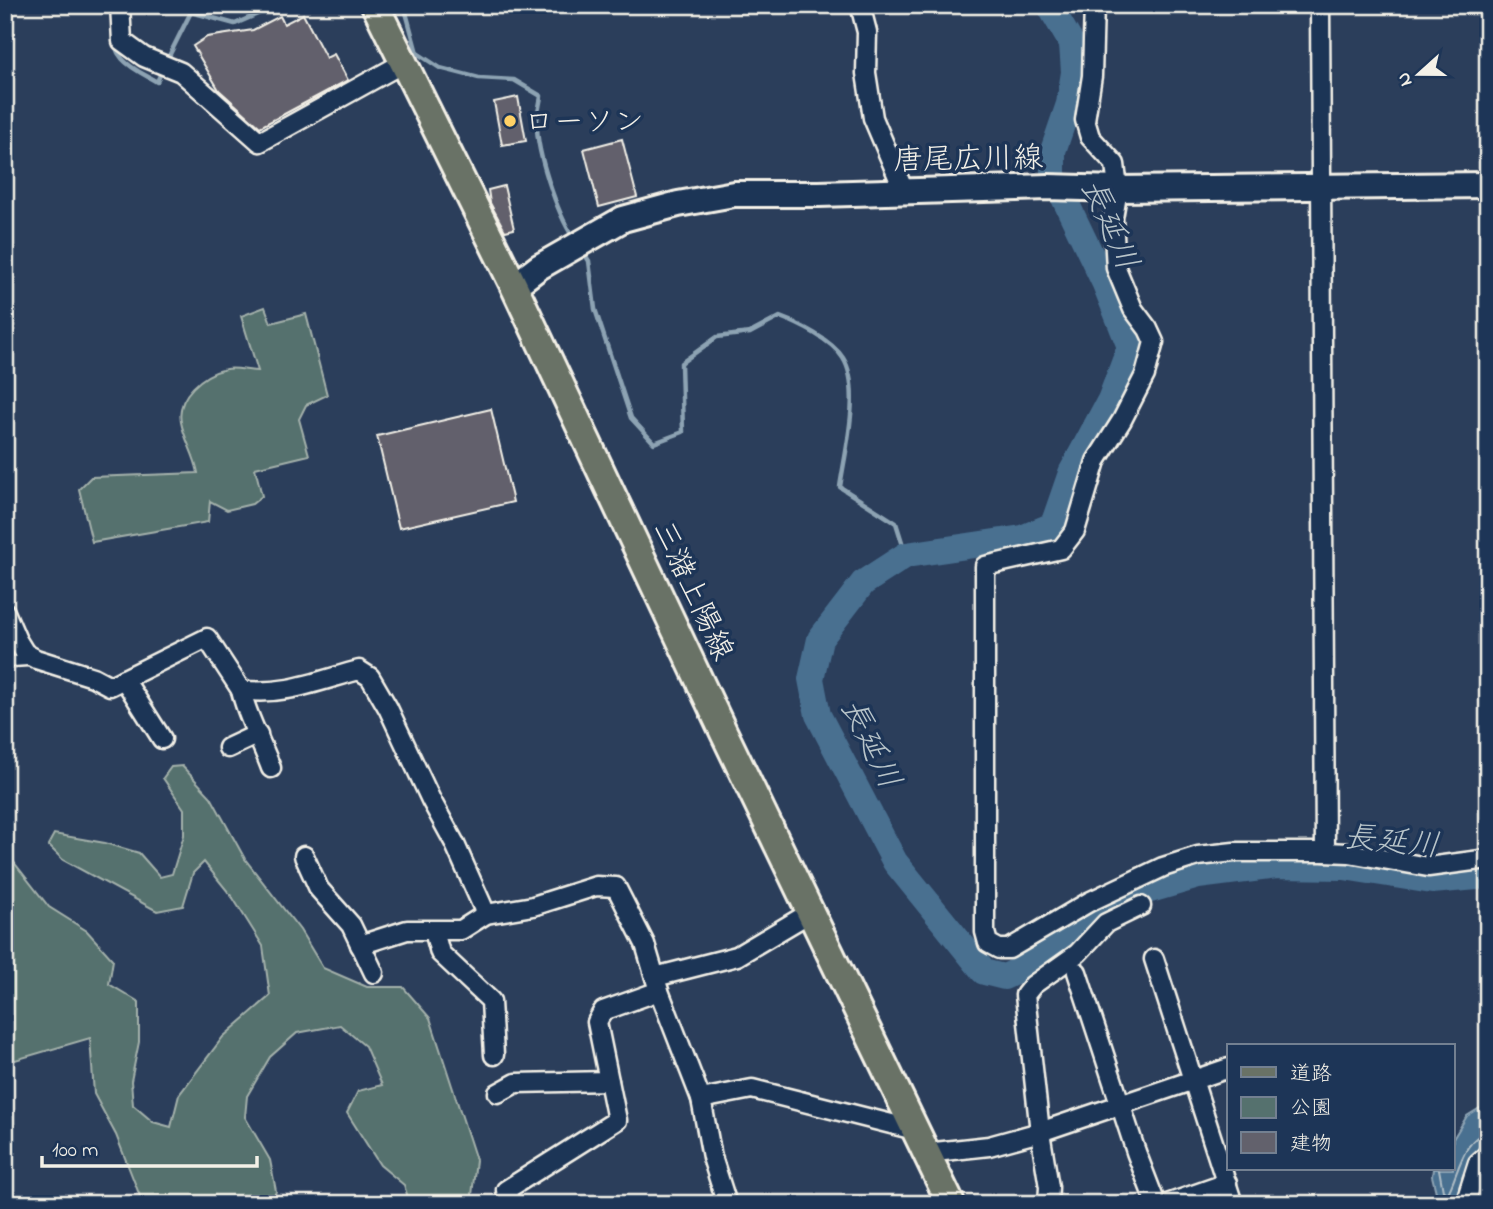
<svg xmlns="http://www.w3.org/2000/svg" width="1493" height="1209" viewBox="0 0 1493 1209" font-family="'Indie Flower','Klee One',sans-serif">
<rect width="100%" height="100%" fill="#2b3e5b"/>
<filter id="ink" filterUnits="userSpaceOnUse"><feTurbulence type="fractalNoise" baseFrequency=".0143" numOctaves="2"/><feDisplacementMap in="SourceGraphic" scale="14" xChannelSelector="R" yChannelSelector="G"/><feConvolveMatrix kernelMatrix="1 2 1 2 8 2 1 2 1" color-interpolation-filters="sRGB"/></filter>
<g filter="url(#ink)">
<g fill="#55716e" stroke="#a4b1ab" stroke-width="2">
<path d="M265 307 271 323 306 314 327 395 306 405 299 419 309 455 255 468 262 496 252 504 227 510 210 501 208 522 92 542 79 489 91 477 198 473C195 455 184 439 181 422 176 396 203 374 226 369 236 367 248 371 258 371L241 316Z"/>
<polygon points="182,766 211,797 245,859 300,930 323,968 367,987 403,987 430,1018 476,1160 471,1204 410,1204 404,1185 380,1165 347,1113 358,1091 382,1085 365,1046 340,1025 297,1033 270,1057 247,1096 245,1117 270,1160 276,1191 272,1204 143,1204 116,1135 94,1094 90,1038 5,1063 5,851 49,907 87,931 113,960 109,984 139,1002 139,1042 131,1081 133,1105 153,1122 171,1127 179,1095 223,1037 270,996 263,946 233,898 204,862 193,873 183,906 157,911 63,860 48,845 54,834 105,843 139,853 160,877 172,874 184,835 184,809 163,778 171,767"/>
</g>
<path fill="#486f90" stroke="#8da3b3" stroke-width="2" d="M1488 1064V1136C1470 1158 1459 1176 1456 1204H1439L1432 1176 1433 1169H1453V1139L1467 1116 1483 1106 1486 1096Z"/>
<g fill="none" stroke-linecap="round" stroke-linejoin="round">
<path stroke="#afbdc5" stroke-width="2" d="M1439 1169 1443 1191 1448 1193C1458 1176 1463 1136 1488 1133"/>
<g stroke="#8da3b3" stroke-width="4.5">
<path d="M404 5 417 53 440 68 479 78 514 80 541 96C540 104 537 114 537 123 536 151 557 213 573 237"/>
<path d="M113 27C112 61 131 67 157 82L162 70"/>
<polyline points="166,62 191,12 235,24 278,5"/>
<path d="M582 250 589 261 595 309 631 418 654 443 683 432 681 363 717 337 750 333 780 317C799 324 832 340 843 358 862 388 845 452 840 487L896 523 906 555"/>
</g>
<polyline stroke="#486f90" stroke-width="26" points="1049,5 1072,44 1074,72 1069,104 1053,151 1053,175 1105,284 1130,347 1110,400 1071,473 1053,525 1022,538 906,555 863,583 820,639 811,679 818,715 895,862 984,972 1004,977 1028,966 1133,895 1198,876 1277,866 1344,867 1432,881 1488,876"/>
</g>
<g fill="#62616c" stroke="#f4f1e8" stroke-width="2">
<polygon points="303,14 326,58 334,54 348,80 260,127 219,90 193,46 207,37 253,30 280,16 284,24"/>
<polygon points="518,97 526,141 502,145 494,102"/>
<polygon points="622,139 637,197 599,207 584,149"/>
<polygon points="504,186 514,229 505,231 490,203 488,190"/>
<polygon points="491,409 513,502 399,528 377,436"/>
</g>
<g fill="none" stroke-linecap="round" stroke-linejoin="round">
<defs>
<polyline id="service" points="5,662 35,660"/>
<g id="minor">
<polyline points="120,5 122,41 144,57 181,72 260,142 403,63"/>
<polyline points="860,5 867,32 866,73 873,118 904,191"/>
<polyline points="1094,5 1092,76 1085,120 1090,137 1115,164 1118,189 1113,218 1116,268 1133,309 1148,329 1154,342 1145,375 1122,420 1096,461 1075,531 1061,549 985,566 985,932 988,943 999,949 1009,949 1089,902 1163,867 1198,856 1234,852 1325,852 1349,853 1428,867 1488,859"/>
<polyline points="1320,5 1325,852"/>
<path d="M5 612 17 640 25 653 36 659 93 677 110 686 207 638 241 690C281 697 321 680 359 670L370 677 388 708 431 800 454 842 486 914"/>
<polyline points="124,679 162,739"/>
<path d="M241 690C246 715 262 743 271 768"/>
<polyline points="228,748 258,734"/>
<polyline points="304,856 319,889 351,925 374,973"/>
<polyline points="434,931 440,953 491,1001 494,1055"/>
<polyline points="360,945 407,930 461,930 486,914 533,906 596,886 616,887 645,944 659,991 701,1099 712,1157 727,1204"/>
<polyline points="1154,959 1233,1204"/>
<polyline points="1077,972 1136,1152 1156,1204"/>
<polyline points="655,977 737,956 811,912"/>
<polyline points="498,1093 516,1083 609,1081"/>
<polyline points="701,1099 752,1089 915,1130"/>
<polyline points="926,1153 989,1146 1040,1132 1229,1068"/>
<polyline points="510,1204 506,1190 617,1120 597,1022 603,1011 659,991"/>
<polyline points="1048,1204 1049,1187 1040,1132 1025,995 1033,985 1078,953 1106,923 1141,906"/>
<polyline points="1167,1204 1227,1183"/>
<polyline points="1465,1204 1478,1163 1488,1154"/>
</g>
<polyline id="secondary" points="514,286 539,267 623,219 678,204 734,194 819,194 1048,187 1118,189 1488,185"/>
<polyline id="primary" points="375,5 514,286 724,733 951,1204"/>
</defs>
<use href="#service" stroke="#f4f1e8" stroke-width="14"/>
<use href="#minor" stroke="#f4f1e8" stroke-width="23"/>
<use href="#secondary" stroke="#f4f1e8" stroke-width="30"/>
<use href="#primary" stroke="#f4f1e8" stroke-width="32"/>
<use href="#service" stroke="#1d3557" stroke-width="9"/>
<use href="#minor" stroke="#1d3557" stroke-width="18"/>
<use href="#secondary" stroke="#1d3557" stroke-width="24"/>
<use href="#primary" stroke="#697266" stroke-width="26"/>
</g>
</g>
<circle fill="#ffd166" stroke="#1d3557" stroke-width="2.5" cx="510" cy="121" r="7"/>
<g text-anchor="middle" stroke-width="7" stroke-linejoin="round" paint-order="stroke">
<g font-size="30" fill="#f4f1e8" stroke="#1d3557" text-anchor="start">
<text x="524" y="131">ローソン</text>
</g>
<g font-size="30" fill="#f4f1e8" stroke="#1d3557">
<text transform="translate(968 158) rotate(-1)" y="10">唐尾広川線</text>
<text transform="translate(694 590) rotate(65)" y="10">三潴上陽線</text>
</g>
<g font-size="32" font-style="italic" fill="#b8c4c9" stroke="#1d3557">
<text transform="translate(1111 224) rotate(66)" y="11">長延川</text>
<text transform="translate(872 743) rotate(64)" y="11">長延川</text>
<text transform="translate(1392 840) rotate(6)" y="11">長延川</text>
</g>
</g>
<rect width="1493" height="1209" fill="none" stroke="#1d3557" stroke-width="28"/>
<rect x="14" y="14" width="1465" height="1181" fill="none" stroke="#f4f1e8" stroke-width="2.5" filter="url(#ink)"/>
<rect x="1227" y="1044" width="228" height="126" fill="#1d3557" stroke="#738091" stroke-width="2"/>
<rect x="1241" y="1067" width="35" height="10" fill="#697266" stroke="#738091" stroke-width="2"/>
<text x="1290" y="1080" font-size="21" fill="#f4f1e8">道路</text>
<rect x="1241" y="1097" width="35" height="21" fill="#55716e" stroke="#738091" stroke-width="2"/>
<text x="1290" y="1114" font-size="21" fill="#f4f1e8">公園</text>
<rect x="1241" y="1132" width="35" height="21" fill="#62616c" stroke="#738091" stroke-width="2"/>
<text x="1290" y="1150" font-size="21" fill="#f4f1e8">建物</text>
<g transform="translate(1419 74) rotate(249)" stroke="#1d3557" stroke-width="5" paint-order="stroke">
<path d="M0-5L12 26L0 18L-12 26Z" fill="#f4f1e8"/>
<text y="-10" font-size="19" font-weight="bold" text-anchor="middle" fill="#f4f1e8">N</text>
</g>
<path d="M42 1156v10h215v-10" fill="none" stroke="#f4f1e8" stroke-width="3.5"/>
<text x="52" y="1156" font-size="21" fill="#f4f1e8" stroke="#1d3557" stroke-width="5" paint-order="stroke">100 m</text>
</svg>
